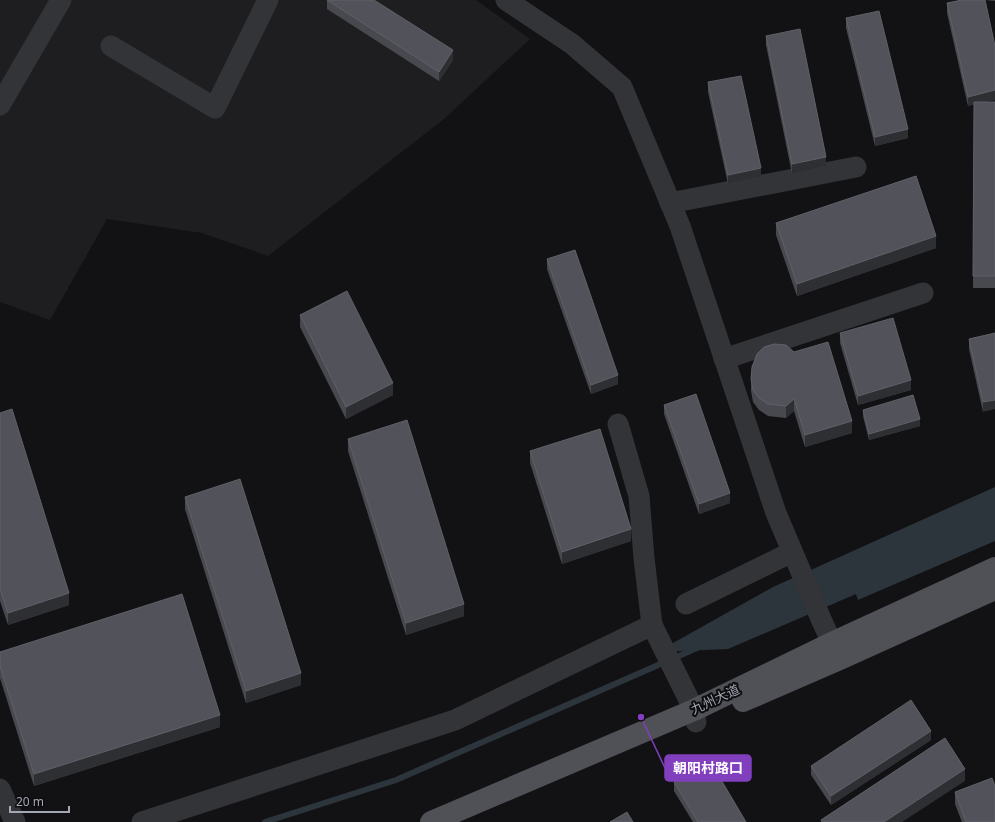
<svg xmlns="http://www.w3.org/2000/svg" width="995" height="822" viewBox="0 0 995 822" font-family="'Noto Sans','Noto Sans SC',sans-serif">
<rect width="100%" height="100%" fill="#121214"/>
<polygon fill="#1e1e21" points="0,0 476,0 530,39 444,119 268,256 202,233 107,219 50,320 0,302"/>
<polygon fill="#2c343c" points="995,487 995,541 858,600 856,594 728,649 657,652 773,587"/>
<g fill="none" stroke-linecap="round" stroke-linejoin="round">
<polyline stroke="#2c343c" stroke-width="6" points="265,822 396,780 697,648"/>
<g stroke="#333438" stroke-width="21">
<polyline points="506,0 572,44 622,87 680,226 776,513 821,619 832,643 840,659"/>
<polyline points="111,46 215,108 268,0"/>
<polyline points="0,105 61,0"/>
<polyline points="670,203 856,167"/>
<polyline points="724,359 923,293"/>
<polyline points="618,424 639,496 644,558 652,625"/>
<polyline points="686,604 792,552"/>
<polyline points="0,789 15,822"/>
<polyline points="142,822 455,720 652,625 694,710 696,722"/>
</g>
<g stroke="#4f5157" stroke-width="22">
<polyline points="743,701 840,659 995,589"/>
<polyline points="431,822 694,710 832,643 995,568"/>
</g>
</g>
<g fill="#48494f">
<polygon points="327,0 453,60 439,81 327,9"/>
<polygon points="962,0 995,0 995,1 985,0 995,46 995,100 984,102 995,102 995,288 973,288 974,104 968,106 947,13 947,3"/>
<polygon points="846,18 908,138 875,146 846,28"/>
<polygon points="766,36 826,166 792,174 766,45"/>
<polygon points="708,82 761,177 728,184 708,92"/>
<polygon points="776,223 936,248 797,296 776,235"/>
<polygon points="547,259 618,384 591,394 547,269"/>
<polygon points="300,315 393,395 346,419 300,327"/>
<polygon points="840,333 911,390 858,405 840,343"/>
<polygon points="995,333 983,412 969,349 969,339"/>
<polygon points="752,367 852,433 805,447 794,411 786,418 768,416 759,410 753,402 751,391 751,379"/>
<polygon points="664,405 730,503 699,514 664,414"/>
<polygon points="863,410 920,426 869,440 863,416"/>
<polygon points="0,413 69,605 8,625 0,601"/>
<polygon points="348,439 464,616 406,635 348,451"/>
<polygon points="530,451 631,541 562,564 530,463"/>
<polygon points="185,497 301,685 246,703 185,509"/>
<polygon points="0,652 220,727 34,786 0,678"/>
<polygon points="931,740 831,805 811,775 811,766"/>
<polygon points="674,782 746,822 693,822 674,791"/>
<polygon points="955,792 995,822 962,822 955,804"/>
</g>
<g fill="#2e2f33">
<polygon points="453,50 453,60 439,81 439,72"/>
<polygon points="995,90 995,100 968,106 968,97"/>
<polygon points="908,129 908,138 875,146 875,137"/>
<polygon points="826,157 826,166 792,174 792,164"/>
<polygon points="761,168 761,177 728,184 728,175"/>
<polygon points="936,236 936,248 797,296 797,284"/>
<polygon points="618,375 618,384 591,394 591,385"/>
<polygon points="911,380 911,390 858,405 858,396"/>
<polygon points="393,383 393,395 346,419 346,407"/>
<polygon points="794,399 794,411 786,418 786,406"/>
<polygon points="995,400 995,409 983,412 983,402"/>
<polygon points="920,419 920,426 869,440 869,434"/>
<polygon points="852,421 852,433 805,447 805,435"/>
<polygon points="730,493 730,503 699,514 699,504"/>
<polygon points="631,529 631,541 562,564 562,552"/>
<polygon points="69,593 69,605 8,625 8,613"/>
<polygon points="464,604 464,616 406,635 406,623"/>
<polygon points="301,673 301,685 246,703 246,691"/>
<polygon points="220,715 220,727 34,786 34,774"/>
<polygon points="931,731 931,740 831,805 831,796"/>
<polygon points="965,769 965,781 902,822 884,822"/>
</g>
<g fill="#52535a" stroke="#5f6168">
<polygon points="327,0 374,0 453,50 439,72"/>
<polygon points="962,0 985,0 995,46 995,90 968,97 947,3"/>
<polygon points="879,11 908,129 875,137 846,18"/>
<polygon points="800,29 826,157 792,164 766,36"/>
<polygon points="741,76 761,168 728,175 708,82"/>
<polygon points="974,102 995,102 995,276 973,276"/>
<polygon points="916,176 936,236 797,284 776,223"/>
<polygon points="575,250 618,375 591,385 547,259"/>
<polygon points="347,291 393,383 346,407 300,315"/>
<polygon points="893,318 911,380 858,396 840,333"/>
<polygon points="995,333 995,400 983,402 969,339"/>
<polygon points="828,342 852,421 805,435 794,399 786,406 768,404 759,398 753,390 751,379 752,367 757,354 764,347 774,344 786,345 794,352"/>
<polygon points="696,394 730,493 699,504 664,405"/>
<polygon points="913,395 920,419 869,434 863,410"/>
<polygon points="12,409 69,593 8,613 0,589 0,413"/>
<polygon points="407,420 464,604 406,623 348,439"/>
<polygon points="600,429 631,529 562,552 530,451"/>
<polygon points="240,479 301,673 246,691 185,497"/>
<polygon points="182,594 220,715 34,774 0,666 0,652"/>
<polygon points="911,700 931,731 831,796 811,766"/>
<polygon points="945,738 965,769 884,822 822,822 821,820"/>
<polygon points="710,761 746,822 698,822 674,782"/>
<polygon points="992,778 995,786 995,822 966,822 955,792"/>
<polygon points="627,812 633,822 610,822"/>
</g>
<g text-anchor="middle" stroke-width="4" stroke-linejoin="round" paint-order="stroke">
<g font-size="13" fill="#a4a8b4" stroke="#0d0d0f">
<text transform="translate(715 699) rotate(-25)" y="5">九州大道</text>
</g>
</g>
<path fill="none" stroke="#813fbd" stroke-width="1.5" d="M641 717L665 768"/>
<circle fill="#813fbd" stroke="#0d0d0f" stroke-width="1.5" cx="641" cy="717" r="4"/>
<rect fill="#813fbd" stroke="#813fbd" stroke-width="1.5" x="665" y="755" width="86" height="26" rx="4"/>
<g font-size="14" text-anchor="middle" font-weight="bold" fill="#fff">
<text x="708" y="773">朝阳村路口</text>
</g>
<path d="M10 806v6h59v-6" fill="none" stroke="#a4a8b4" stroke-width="2"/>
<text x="16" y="806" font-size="12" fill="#a4a8b4" stroke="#0d0d0f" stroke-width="3" paint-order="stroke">20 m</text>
</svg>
